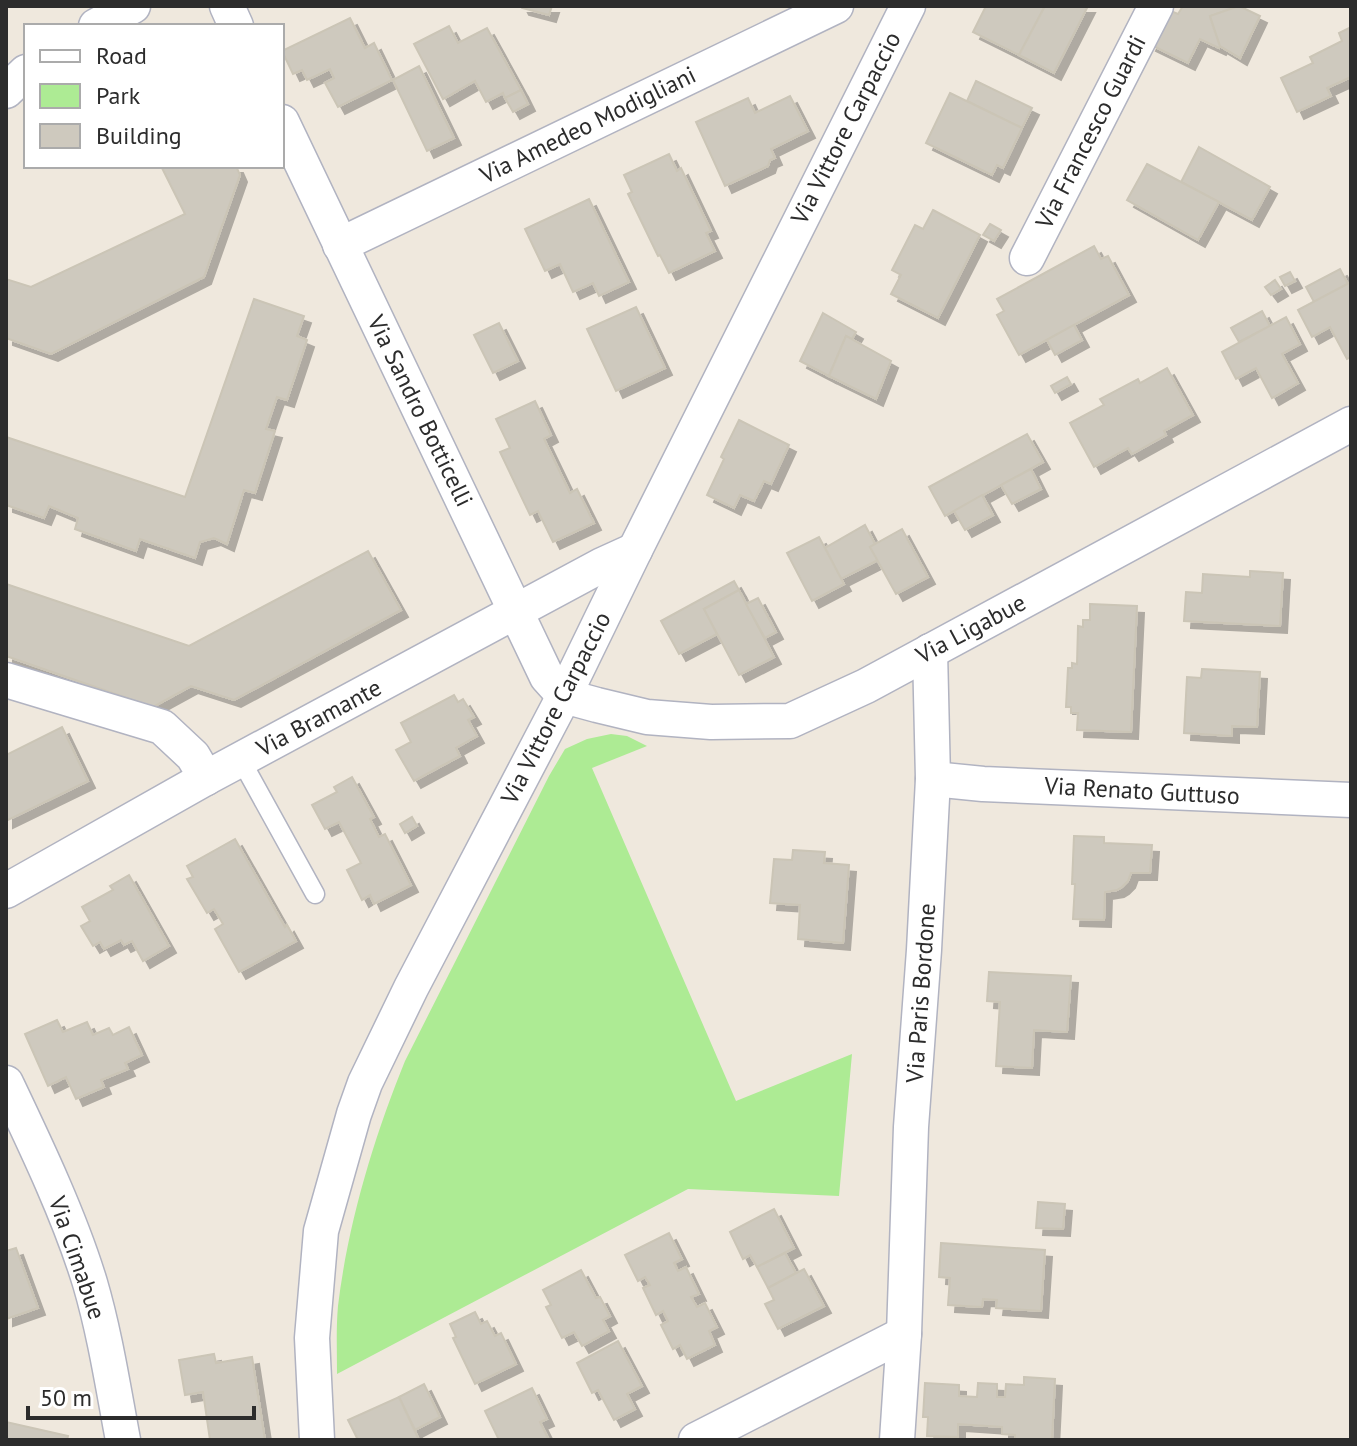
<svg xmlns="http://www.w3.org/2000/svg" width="1357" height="1446" viewBox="0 0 1357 1446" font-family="'PT Sans',sans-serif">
<defs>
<filter id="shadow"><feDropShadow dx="7" dy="7" stdDeviation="0" flood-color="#0004"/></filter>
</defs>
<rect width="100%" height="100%" fill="#efe8dd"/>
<path fill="#adeb94" d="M611 734 627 736 647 746 592 768 736 1101 852 1054 839 1196 688 1189 337 1374C337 1351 336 1328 338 1306 348 1223 374 1137 405 1061L549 776 565 749 587 739Z"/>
<g fill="#cec9be" stroke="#cbc5b6" stroke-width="2" filter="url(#shadow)">
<polygon points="521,6 552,6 549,15 522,8"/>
<polygon points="986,6 1045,6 1019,55 973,32"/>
<polygon points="1045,6 1088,6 1054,73 1019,55"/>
<polygon points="1183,6 1239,6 1210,16 1220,46 1219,48 1200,39 1188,63 1149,44 1166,9 1178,14"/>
<polygon points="1239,6 1260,16 1240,58 1220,46 1210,16"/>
<polygon points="350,18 365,48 374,43 392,80 338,107 325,83 334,78 330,69 307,80 302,70 293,74 282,51"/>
<polygon points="449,26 458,43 487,28 521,90 505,98 503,93 486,102 475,81 443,99 414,44"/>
<polygon points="1351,27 1351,77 1327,88 1331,96 1297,112 1281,78 1313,63 1310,57 1342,41 1339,33"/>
<polygon points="419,66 454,138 427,151 393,80"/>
<polygon points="976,81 1032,108 1022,128 967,101"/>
<polygon points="521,90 528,104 513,112 505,98"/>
<polygon points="950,93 1022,128 1003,168 997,165 992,175 926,143"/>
<polygon points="790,96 808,131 771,149 775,158 770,160 768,166 725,186 696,122 748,98 755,113"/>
<polygon points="1199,147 1270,187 1252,220 1181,182"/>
<polygon points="669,154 677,171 681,168 711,231 706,233 715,251 669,273 660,255 658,256 628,194 632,192 624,175"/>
<polygon points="1147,164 1219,202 1198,240 1127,200"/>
<polygon points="161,166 236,166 240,175 204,277 51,354 6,338 6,279 31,287 185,214"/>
<polygon points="589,199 629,282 599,296 593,283 573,292 560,264 545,271 525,229"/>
<polygon points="933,210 980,235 938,318 891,294 901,275 892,270 915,225 923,229"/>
<polygon points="990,224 1001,230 994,241 983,235"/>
<polygon points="1094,246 1101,259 1108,256 1129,295 1019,355 997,315 1004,311 997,299"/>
<polygon points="1340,269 1348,284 1314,302 1306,287"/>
<polygon points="1290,272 1295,281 1285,286 1280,277"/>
<polygon points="1275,280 1281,289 1271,295 1265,287"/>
<polygon points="1351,282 1351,357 1347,359 1330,327 1312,337 1298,310"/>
<polygon points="254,299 304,316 297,336 307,340 287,400 277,397 266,429 275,431 255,493 244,490 227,544 214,538 200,542 195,558 140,539 136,551 75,529 78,518 49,506 44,518 6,505 6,437 185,497"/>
<polygon points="636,307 665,368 616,391 587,329"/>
<polygon points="1262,311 1270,326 1239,342 1231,328"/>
<polygon points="823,313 856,332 852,339 846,336 829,376 800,361"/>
<polygon points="1286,317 1300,344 1282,354 1298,383 1272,398 1256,368 1236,379 1222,352"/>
<polygon points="499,323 518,361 493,373 474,335"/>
<polygon points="1074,325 1082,340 1055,355 1047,340"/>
<polygon points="846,336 891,361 876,399 829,376"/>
<polygon points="1167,368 1193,415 1164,431 1166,435 1132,454 1128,448 1094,467 1070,423 1104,405 1100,399 1138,379 1140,383"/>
<polygon points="1067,377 1071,384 1055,393 1051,386"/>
<polygon points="535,401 551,435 544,439 570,493 577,489 594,523 553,542 538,511 530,515 500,452 510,448 496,419"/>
<polygon points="739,420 789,445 771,484 764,481 754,501 740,495 734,508 707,495 724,459 721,457"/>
<polygon points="1027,434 1043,462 945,516 929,487"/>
<polygon points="1031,469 1041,489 1012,504 1001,485"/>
<polygon points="982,495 993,515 965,530 954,511"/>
<polygon points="865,525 875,544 870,547 878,560 841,579 825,548"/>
<polygon points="902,529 928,577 896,594 870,547"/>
<polygon points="819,537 844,584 812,601 787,553"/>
<polygon points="368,551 401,610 234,700 191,686 153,707 6,656 6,584 189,646"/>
<polygon points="1250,571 1283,573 1280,626 1184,621 1186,592 1202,593 1203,574 1250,577"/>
<polygon points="734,581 739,590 704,609 717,634 679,654 661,621"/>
<polygon points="739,590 774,657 739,675 704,609"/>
<polygon points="758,598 776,632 765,638 746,604"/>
<polygon points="1090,604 1137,606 1131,732 1077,730 1078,713 1071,713 1071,707 1066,707 1068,668 1072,668 1072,663 1077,664 1078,626 1083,627 1083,620 1090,620"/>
<polygon points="1202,669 1260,672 1257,727 1232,726 1232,736 1184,733 1187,677 1201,678"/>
<polygon points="454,695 458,702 463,699 474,717 468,720 477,736 456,748 460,756 414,781 396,750 411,742 401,723"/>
<polygon points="62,727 88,781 6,821 6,755"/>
<polygon points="352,777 374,817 370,819 379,837 385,834 411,885 374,904 370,895 362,900 347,870 361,863 339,822 325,829 312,805 337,792 334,787"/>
<polygon points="412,817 417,826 405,833 400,824"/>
<polygon points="1074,836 1104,837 1104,843 1152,845 1150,873 1131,873 1128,881 1122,887 1117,890 1105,892 1104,920 1073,919 1075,884 1072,884"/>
<polygon points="235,839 285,927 287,925 296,941 239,972 215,929 223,924 214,909 207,913 187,879 193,877 187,866"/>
<polygon points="793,850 825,852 824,863 849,865 843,943 798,939 800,905 770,903 774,859 792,860"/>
<polygon points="129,875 169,946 143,961 132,941 124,945 121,940 104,949 100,942 93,946 81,926 90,921 82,907 113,890 110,886"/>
<polygon points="989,972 1071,976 1067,1032 1034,1030 1032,1068 996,1066 1000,1002 987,1001"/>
<polygon points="57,1020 63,1032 87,1022 93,1035 109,1028 113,1035 129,1027 142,1055 125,1063 128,1069 101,1080 104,1087 76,1099 66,1077 48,1086 25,1034"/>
<polygon points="1038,1202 1065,1204 1063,1229 1036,1228"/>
<polygon points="774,1209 794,1248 757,1267 750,1255 743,1259 730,1232"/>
<polygon points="669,1233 682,1259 674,1263 678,1271 686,1267 699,1294 691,1297 697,1307 705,1303 717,1327 709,1331 715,1345 687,1359 680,1345 673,1349 661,1325 668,1321 663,1311 656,1315 643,1288 650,1285 645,1277 638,1281 625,1255"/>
<polygon points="941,1243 1045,1250 1041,1311 996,1308 997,1300 983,1299 982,1307 948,1305 950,1278 939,1277"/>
<polygon points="16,1248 38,1308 6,1319 6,1251"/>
<polygon points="785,1253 796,1273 768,1288 757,1267"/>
<polygon points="804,1269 824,1306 778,1329 765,1304 774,1300 768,1288"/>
<polygon points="581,1270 596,1298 600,1297 610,1316 603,1320 609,1331 582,1346 574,1332 562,1338 546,1307 551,1305 543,1290"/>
<polygon points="475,1312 481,1324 487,1321 495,1336 501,1333 516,1364 475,1384 453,1338 456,1337 450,1324"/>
<polygon points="618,1341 642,1386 627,1394 635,1409 614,1420 598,1390 592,1393 577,1363"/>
<polygon points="214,1354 216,1363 252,1357 265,1440 210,1440 203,1392 185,1395 179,1360"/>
<polygon points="1024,1377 1055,1379 1052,1440 1015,1440 1015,1435 1002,1434 1002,1427 958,1424 958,1437 927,1436 928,1417 923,1417 925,1383 959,1385 959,1396 977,1397 978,1383 997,1384 997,1397 1005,1397 1006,1384 1024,1385"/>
<polygon points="424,1384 440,1417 415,1430 399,1397"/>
<polygon points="532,1388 547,1419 540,1422 549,1440 499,1440 485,1411"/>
<polygon points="399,1397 419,1440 358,1440 348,1420"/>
<polygon points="6,1422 68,1436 67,1440 6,1440"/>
</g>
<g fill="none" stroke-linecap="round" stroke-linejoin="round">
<defs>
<polyline id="lane" points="241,760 315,894"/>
<g id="street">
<polyline points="227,6 236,26"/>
<polyline points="96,26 133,6"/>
<polyline points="6,91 26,72"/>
<polyline points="282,122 547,677 564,696 597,705 647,717 711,722 790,721 866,686 1351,424"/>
<polyline points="340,245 836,6"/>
<polyline points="1027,258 1156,6"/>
<polyline points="6,680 162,727 193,756 206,778"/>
<polyline points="933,779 983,784 1351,800"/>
<polyline points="6,891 206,778 602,565 635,550"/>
<path d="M6 1083C36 1146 70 1217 90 1283 105 1334 113 1387 123 1440"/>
<polyline points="317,1440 312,1338 321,1231 354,1114 365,1083 411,988 564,696 635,550 908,6"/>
<polyline points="696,1440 904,1334"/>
<polyline points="897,1440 904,1334 911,1127 924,950 933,779 930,651"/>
</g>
</defs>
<use href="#lane" stroke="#b1b3c1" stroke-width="21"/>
<use href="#street" stroke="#b1b3c1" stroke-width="37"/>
<use href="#lane" stroke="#fff" stroke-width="18"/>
<use href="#street" stroke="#fff" stroke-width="34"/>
</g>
<g text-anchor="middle" stroke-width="6" stroke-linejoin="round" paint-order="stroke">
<g font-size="24" fill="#2c2c2c" stroke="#fff">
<text transform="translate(588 125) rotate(-26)" y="8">Via Amedeo Modigliani</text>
<text transform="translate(846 128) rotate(-63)" y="8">Via Vittore Carpaccio</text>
<text transform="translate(1091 132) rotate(-63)" y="8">Via Francesco Guardi</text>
<text transform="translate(420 411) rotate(64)" y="8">Via Sandro Botticelli</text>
<text transform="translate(971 629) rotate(-28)" y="8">Via Ligabue</text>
<text transform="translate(556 708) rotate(-63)" y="8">Via Vittore Carpaccio</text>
<text transform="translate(319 718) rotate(-28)" y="8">Via Bramante</text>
<text transform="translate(1142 791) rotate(3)" y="8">Via Renato Guttuso</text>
<text transform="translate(921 993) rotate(-86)" y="8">Via Paris Bordone</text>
<text transform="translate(77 1258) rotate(71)" y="8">Via Cimabue</text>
</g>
</g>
<rect width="1357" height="1446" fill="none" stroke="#2c2c2c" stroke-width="16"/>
<rect x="24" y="24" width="260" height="144" fill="#ffffff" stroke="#ababab" stroke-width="2"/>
<rect x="40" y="50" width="40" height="12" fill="#ffffff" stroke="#ababab" stroke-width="2"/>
<text x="96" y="64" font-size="24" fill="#2c2c2c">Road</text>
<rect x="40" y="84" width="40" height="24" fill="#adeb94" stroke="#ababab" stroke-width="2"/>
<text x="96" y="104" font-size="24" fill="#2c2c2c">Park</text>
<rect x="40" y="124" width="40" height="24" fill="#cec9be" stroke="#ababab" stroke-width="2"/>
<text x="96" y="144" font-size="24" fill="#2c2c2c">Building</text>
<path d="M28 1406v12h226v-12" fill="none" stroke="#2c2c2c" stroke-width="4"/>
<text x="40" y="1406" font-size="24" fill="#2c2c2c" stroke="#ffffff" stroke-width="6" paint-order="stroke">50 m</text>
</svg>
